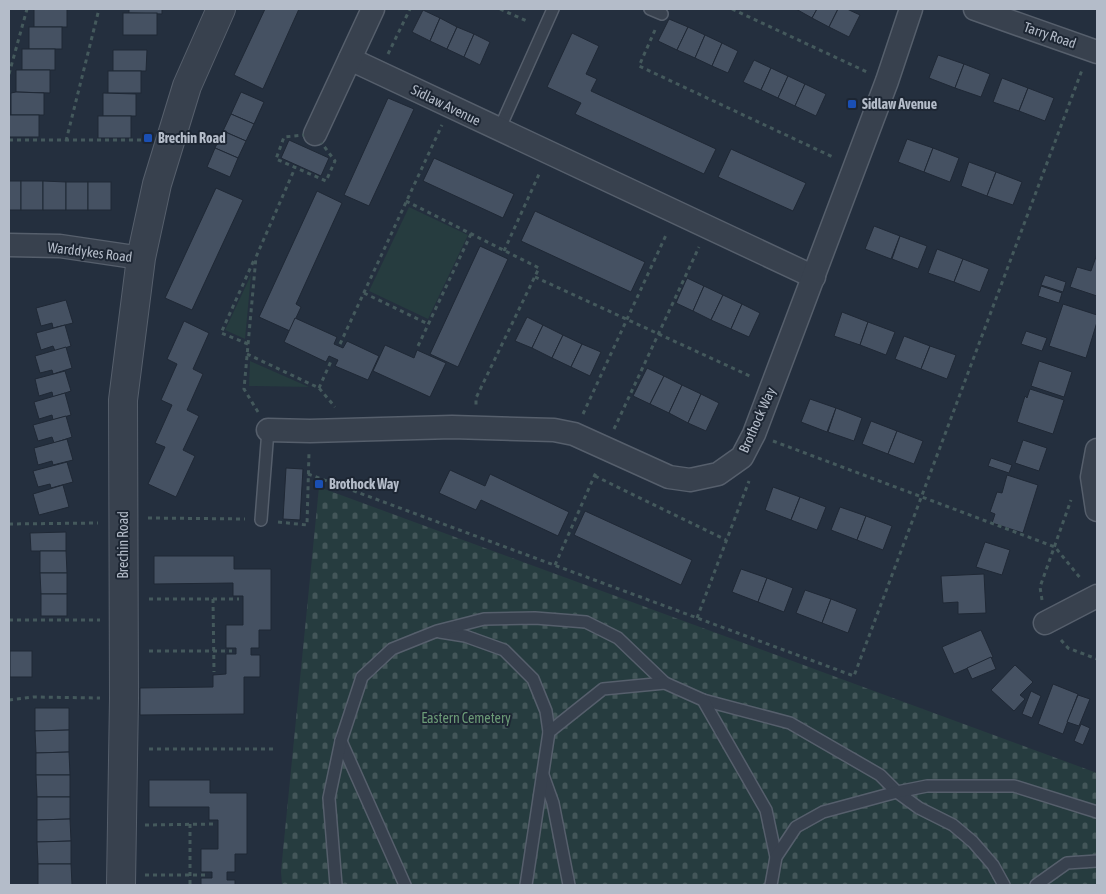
<svg xmlns="http://www.w3.org/2000/svg" width="1106" height="894" viewBox="0 0 1106 894" font-family="'Asap Condensed',sans-serif">
<defs>
<pattern id="cemetery-stones" width="16" height="16" patternUnits="userSpaceOnUse" patternTransform="scale(1.25)"><rect width="16" height="16" fill="#263c3f"/><path d="M2 7V4a2 2 0 0 1 4 0v3zM10 15v-3a2 2 0 0 1 4 0v3z" fill="#435659"/></pattern>
</defs>
<rect width="100%" height="100%" fill="#242f3e"/>
<g fill="#263c3f">
<polygon points="409,207 468,235 428,319 369,291"/>
<polygon points="251,275 245,339 225,330"/>
<polygon points="250,361 309,387 249,386"/>
</g>
<polygon fill="url(#cemetery-stones)" points="319,487 1097,773 1097,885 282,885 281,871"/>
<g fill="#455162" stroke="#1f2835">
<rect x="34" y="9" width="33" height="18"/>
<polygon points="129,9 162,9 162,14 129,13"/>
<polygon points="265,9 299,9 263,89 234,75"/>
<polygon points="796,9 817,9 812,18"/>
<polygon points="817,9 838,9 829,27 812,18"/>
<polygon points="838,9 847,9 860,15 849,37 829,27"/>
<polygon points="423,10 440,18 430,41 412,32"/>
<rect x="123" y="13" width="34" height="22"/>
<polygon points="440,18 457,27 447,49 430,41"/>
<polygon points="669,19 688,27 677,50 658,41"/>
<rect x="29" y="27" width="33" height="22"/>
<polygon points="457,27 474,34 464,57 447,49"/>
<polygon points="688,27 705,35 695,58 677,50"/>
<polygon points="572,33 599,46 586,74 597,79 591,91 716,149 704,174 575,114 581,103 547,87"/>
<polygon points="474,34 490,42 480,65 464,57"/>
<polygon points="705,35 722,43 712,66 695,58"/>
<polygon points="722,43 738,51 728,73 712,66"/>
<rect x="22" y="49" width="33" height="21"/>
<polygon points="113,50 147,50 146,71 113,71"/>
<polygon points="938,55 964,64 955,88 929,78"/>
<polygon points="754,60 771,68 761,90 743,82"/>
<polygon points="964,64 990,74 981,97 955,88"/>
<polygon points="771,68 788,76 778,98 761,90"/>
<polygon points="16,70 50,70 50,93 16,92"/>
<rect x="108" y="71" width="33" height="22"/>
<polygon points="788,76 805,84 795,106 778,98"/>
<polygon points="1002,78 1028,88 1019,111 993,102"/>
<polygon points="805,84 826,94 816,116 795,106"/>
<polygon points="1028,88 1054,98 1045,121 1019,111"/>
<polygon points="16,92 44,93 44,115 11,115 11,93"/>
<polygon points="241,92 264,102 254,124 231,114"/>
<polygon points="103,93 136,94 136,116 103,116"/>
<polygon points="388,98 414,109 369,206 344,195"/>
<polygon points="231,114 254,124 246,141 223,131"/>
<rect x="9" y="115" width="30" height="22"/>
<rect x="98" y="116" width="33" height="22"/>
<polygon points="223,131 246,141 238,158 215,148"/>
<polygon points="907,139 933,148 924,172 898,162"/>
<polygon points="289,140 329,158 321,176 281,158"/>
<polygon points="215,148 238,158 230,177 207,167"/>
<polygon points="933,148 959,158 950,182 924,172"/>
<polygon points="731,149 806,183 793,211 718,177"/>
<polygon points="434,158 514,194 503,218 423,181"/>
<polygon points="969,162 996,172 987,196 961,186"/>
<polygon points="996,172 1022,182 1013,205 987,196"/>
<rect x="9" y="181" width="12" height="29"/>
<rect x="21" y="181" width="22" height="29"/>
<polygon points="43,181 66,182 66,210 43,210"/>
<rect x="66" y="182" width="22" height="28"/>
<rect x="88" y="182" width="23" height="28"/>
<polygon points="216,188 243,200 192,310 165,298"/>
<polygon points="317,191 342,203 296,304 301,307 290,331 259,317"/>
<polygon points="535,211 645,262 631,292 521,241"/>
<polygon points="874,226 900,236 891,259 865,249"/>
<polygon points="900,236 927,246 918,269 892,259"/>
<polygon points="480,246 508,259 458,367 430,354"/>
<polygon points="937,249 963,259 954,282 928,273"/>
<polygon points="1097,254 1097,296 1070,287 1077,267 1091,271"/>
<polygon points="963,259 989,269 980,292 954,282"/>
<polygon points="1045,275 1066,282 1063,292 1041,285"/>
<polygon points="687,278 704,286 693,311 676,303"/>
<polygon points="704,286 723,295 711,320 693,311"/>
<polygon points="1041,286 1062,293 1059,303 1038,296"/>
<polygon points="723,295 742,304 731,329 711,320"/>
<polygon points="66,300 73,323 53,328 52,323 41,326 36,308"/>
<polygon points="742,304 760,313 749,337 731,329"/>
<polygon points="1063,304 1097,315 1097,322 1086,358 1049,346"/>
<polygon points="842,312 868,322 860,345 834,336"/>
<polygon points="527,317 543,325 532,348 515,341"/>
<polygon points="295,318 337,337 334,344 343,348 347,341 379,356 368,380 335,366 338,360 329,356 326,362 284,342"/>
<polygon points="184,321 209,333 193,369 203,374 187,410 199,416 183,450 195,456 176,497 148,484 165,447 155,443 172,405 161,400 177,364 167,359"/>
<polygon points="868,322 895,332 886,355 860,345"/>
<polygon points="65,325 71,346 55,351 53,346 41,350 36,333"/>
<polygon points="543,325 563,335 552,358 532,348"/>
<polygon points="1026,331 1047,338 1042,351 1021,344"/>
<polygon points="563,335 582,344 571,367 552,358"/>
<polygon points="904,336 930,346 921,369 895,359"/>
<polygon points="582,344 601,352 590,376 571,367"/>
<polygon points="385,345 414,358 417,350 446,363 430,397 373,371"/>
<polygon points="930,346 956,355 947,379 921,369"/>
<polygon points="66,347 72,368 53,374 52,370 40,373 35,356"/>
<polygon points="1039,361 1072,372 1064,397 1031,386"/>
<polygon points="647,368 664,376 650,404 633,396"/>
<polygon points="65,371 71,391 53,397 52,392 39,396 35,379"/>
<polygon points="664,376 682,385 669,413 650,404"/>
<polygon points="682,385 701,394 688,423 669,413"/>
<polygon points="1030,389 1064,400 1053,434 1017,422 1025,396 1027,398"/>
<polygon points="65,393 71,415 53,420 52,415 39,419 34,402"/>
<polygon points="701,394 719,403 706,431 688,423"/>
<polygon points="810,399 836,408 827,432 801,422"/>
<polygon points="836,408 862,418 854,441 828,432"/>
<polygon points="66,416 72,437 54,443 52,437 38,441 33,425"/>
<polygon points="871,421 897,431 888,454 862,444"/>
<polygon points="897,431 923,441 914,464 888,454"/>
<polygon points="67,439 73,460 53,465 52,461 38,465 34,448"/>
<polygon points="1023,440 1047,448 1039,471 1015,463"/>
<polygon points="991,458 1012,465 1009,473 988,466"/>
<polygon points="67,462 73,482 51,488 50,484 38,487 33,471"/>
<polygon points="286,468 303,469 300,520 283,519"/>
<polygon points="450,470 485,486 490,474 569,512 558,536 481,500 476,510 439,493"/>
<polygon points="1007,475 1038,485 1023,533 992,523 995,514 990,512 997,492 1002,493"/>
<polygon points="63,485 69,507 39,515 33,494"/>
<polygon points="773,487 800,497 791,520 765,510"/>
<polygon points="800,497 826,507 817,530 791,520"/>
<polygon points="840,507 866,516 857,540 831,530"/>
<polygon points="585,511 692,560 681,585 574,535"/>
<polygon points="866,516 892,526 883,550 857,540"/>
<polygon points="66,532 66,551 31,551 30,533"/>
<polygon points="985,542 1010,550 1002,575 976,567"/>
<polygon points="40,551 66,551 67,573 40,573"/>
<polygon points="154,556 234,556 234,569 271,569 271,630 259,630 259,648 251,648 251,655 260,655 260,677 244,677 244,714 140,715 140,688 213,687 213,675 226,674 226,654 236,654 236,648 226,648 226,625 243,625 243,596 233,596 233,583 154,584"/>
<polygon points="741,569 767,578 758,602 732,592"/>
<polygon points="40,573 67,573 67,594 41,594"/>
<polygon points="984,574 986,613 958,614 958,602 943,603 941,576"/>
<polygon points="767,578 793,588 784,612 758,602"/>
<polygon points="805,590 831,599 822,623 796,613"/>
<rect x="41" y="594" width="26" height="22"/>
<polygon points="831,599 857,609 848,633 822,623"/>
<polygon points="981,630 993,657 954,674 942,647"/>
<rect x="10" y="651" width="22" height="26"/>
<polygon points="991,657 996,669 972,679 967,668"/>
<polygon points="1015,665 1033,682 1020,695 1025,699 1014,711 991,690"/>
<polygon points="1053,684 1078,694 1063,734 1038,724"/>
<polygon points="1031,691 1041,696 1032,718 1022,714"/>
<polygon points="1078,695 1090,699 1079,726 1067,722"/>
<polygon points="35,708 69,708 69,730 35,731"/>
<polygon points="1081,724 1090,728 1083,745 1074,741"/>
<polygon points="69,730 69,752 36,753 35,731"/>
<polygon points="69,752 70,775 36,775 36,753"/>
<polygon points="36,775 70,775 70,797 37,797"/>
<polygon points="149,780 210,780 210,793 247,793 247,854 235,854 235,872 227,872 227,880 235,880 235,885 201,885 201,878 212,878 212,872 201,872 201,849 218,849 218,820 209,820 209,807 149,807"/>
<polygon points="37,797 70,797 70,819 37,820"/>
<polygon points="70,819 71,841 37,842 37,820"/>
<polygon points="71,841 71,864 38,864 37,842"/>
<polygon points="38,864 71,864 72,885 38,885"/>
</g>
<g fill="none" stroke-linecap="round" stroke-linejoin="round">
<defs>
<g id="service">
<polyline points="650,9 662,14"/>
<polyline points="499,130 553,9"/>
<polyline points="261,520 268,430"/>
<polyline points="440,632 465,636 504,650 533,679 546,711 549,732"/>
<polyline points="703,700 790,723 880,775 897,792 919,808 953,825 973,842 993,865 1004,885"/>
<polyline points="341,741 405,885"/>
<polyline points="543,775 553,803 569,885"/>
<polyline points="336,885 329,798 341,741 362,677 392,649 437,631 484,619 535,618 586,622 618,638 665,683"/>
<polyline points="526,885 549,732 603,689 665,683 703,700 766,810 776,857"/>
<polyline points="771,885 776,857 796,827 823,812 897,792 927,786 1014,786 1097,812"/>
<polyline points="1036,885 1067,863 1097,861"/>
</g>
<g id="minor">
<polyline points="975,9 1097,52"/>
<polyline points="350,59 814,277"/>
<polyline points="315,134 373,9"/>
<polyline points="9,245 60,246 141,258"/>
<polyline points="268,430 310,431 452,427 554,430 574,434 669,477 690,480 718,474 742,457 754,434 887,81 911,9"/>
<polyline points="1097,450 1092,477 1097,510"/>
<polyline points="1045,623 1097,596"/>
</g>
<polyline id="tertiary" points="121,885 124,698 123,400 141,258 157,184 187,86 221,9"/>
</defs>
<use href="#service" stroke="#565f6c" stroke-width="14"/>
<use href="#minor" stroke="#565f6c" stroke-width="25"/>
<use href="#tertiary" stroke="#565f6c" stroke-width="30"/>
<g stroke="#44595c" stroke-width="3" stroke-dasharray="4 4" stroke-linecap="butt">
<polyline points="500,9 529,22"/>
<polyline points="732,9 867,72"/>
<polyline points="655,30 639,66 835,158"/>
<polyline points="388,54 410,9"/>
<polyline points="9,74 27,9"/>
<polygon points="315,134 335,161 326,181 276,159 284,137"/>
<polyline points="9,140 145,140"/>
<polyline points="66,141 99,9"/>
<polyline points="406,201 539,268 476,398 476,407"/>
<polyline points="504,251 540,172"/>
<polyline points="535,277 752,377"/>
<polyline points="364,293 428,324"/>
<polyline points="248,344 221,333 254,260"/>
<polyline points="340,344 442,125"/>
<polyline points="418,346 471,234"/>
<polyline points="247,354 319,388 335,407"/>
<polyline points="319,388 332,359"/>
<polyline points="258,412 244,389 256,257 295,168"/>
<polyline points="583,414 667,233"/>
<polyline points="614,429 699,247"/>
<polyline points="773,441 1055,547 1081,579"/>
<polyline points="308,474 854,676 1082,70"/>
<polyline points="595,476 726,540"/>
<polyline points="148,518 245,519"/>
<polyline points="278,522 307,525 309,452"/>
<polyline points="9,524 98,523"/>
<polyline points="555,565 597,470"/>
<polyline points="149,599 239,599"/>
<polyline points="213,599 214,672"/>
<polyline points="1042,600 1040,587 1071,500"/>
<polyline points="697,618 749,481"/>
<polyline points="9,620 100,620"/>
<polyline points="1061,640 1068,648 1097,659"/>
<polyline points="149,651 232,651"/>
<polyline points="9,700 33,697 100,698"/>
<polyline points="149,749 277,749"/>
<polyline points="190,824 190,885"/>
<polyline points="145,825 215,824"/>
<polyline points="145,875 209,875"/>
</g>
<use href="#service" stroke="#38414e" stroke-width="11"/>
<use href="#minor" stroke="#38414e" stroke-width="22"/>
<use href="#tertiary" stroke="#38414e" stroke-width="28"/>
</g>
<g fill="#1a4fb4" stroke="#1d2633" stroke-width="2">
<rect x="847" y="99" width="10" height="10" rx="2.5"/>
<rect x="143" y="133" width="10" height="10" rx="2.5"/>
<rect x="314" y="479" width="10" height="10" rx="2.5"/>
</g>
<g text-anchor="middle" stroke-width="4" stroke-linejoin="round" paint-order="stroke">
<g font-size="14" fill="#b4bcc9" stroke="#1d2633">
<text transform="translate(1050 35) rotate(19)" y="5">Tarry Road</text>
<text transform="translate(446 105) rotate(26)" y="5">Sidlaw Avenue</text>
<text transform="translate(90 252) rotate(7)" y="5">Warddykes Road</text>
<text transform="translate(757 420) rotate(-66)" y="5">Brothock Way</text>
<text transform="translate(123 545) rotate(-90)" y="5">Brechin Road</text>
</g>
<g font-size="14" font-weight="bold" fill="#b4bcc9" stroke="#1d2633" text-anchor="start">
<text x="862" y="109">Sidlaw Avenue</text>
<text x="158" y="143">Brechin Road</text>
<text x="329" y="489">Brothock Way</text>
</g>
<g font-size="14" fill="#6b9a76" stroke="#1d2633">
<text x="466" y="723">Eastern Cemetery</text>
</g>
</g>
<rect width="1106" height="894" fill="none" stroke="#b4bcc9" stroke-width="20"/>
</svg>
